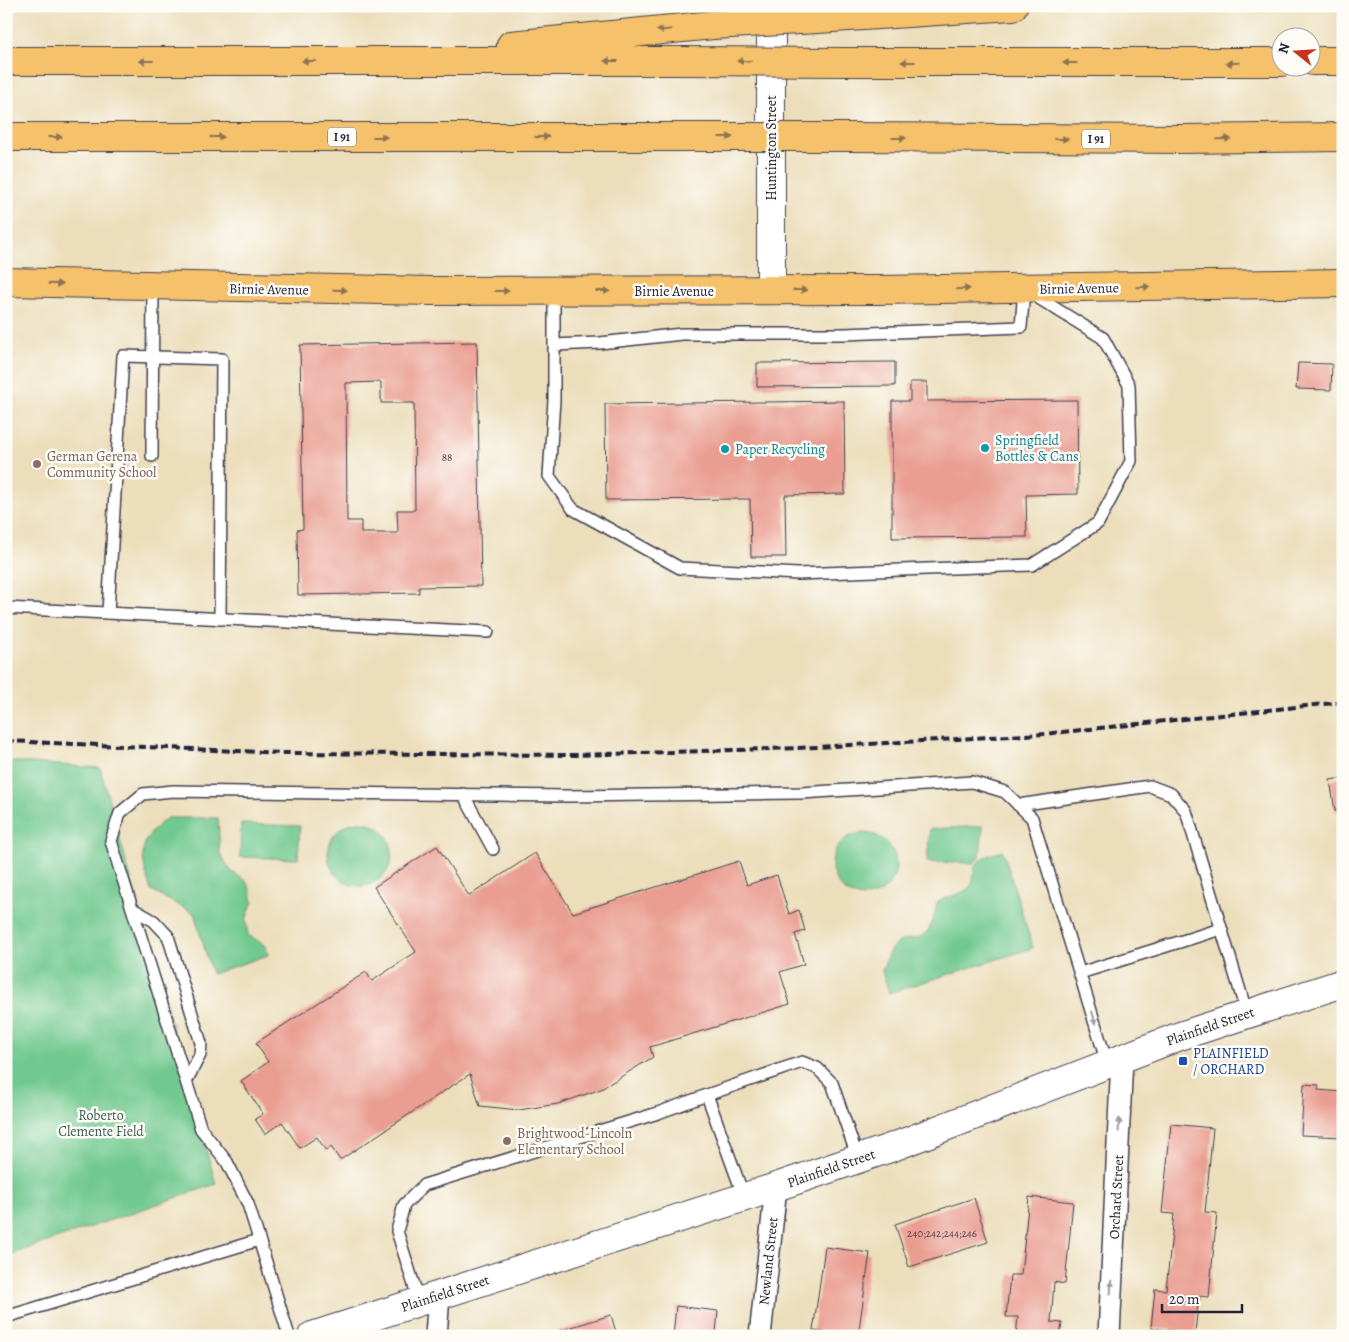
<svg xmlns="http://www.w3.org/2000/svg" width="1349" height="1342" viewBox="0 0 1349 1342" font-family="Alegreya,serif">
<rect width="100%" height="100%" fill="#fdfcf7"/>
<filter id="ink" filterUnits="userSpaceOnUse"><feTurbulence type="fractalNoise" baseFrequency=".02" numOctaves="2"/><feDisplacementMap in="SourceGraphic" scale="10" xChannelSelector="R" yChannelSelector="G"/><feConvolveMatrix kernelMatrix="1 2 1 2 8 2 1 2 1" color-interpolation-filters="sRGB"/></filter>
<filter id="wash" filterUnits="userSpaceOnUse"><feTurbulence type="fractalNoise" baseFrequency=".0096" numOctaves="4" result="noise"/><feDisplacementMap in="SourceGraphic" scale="20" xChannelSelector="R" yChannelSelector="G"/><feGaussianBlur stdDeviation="1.12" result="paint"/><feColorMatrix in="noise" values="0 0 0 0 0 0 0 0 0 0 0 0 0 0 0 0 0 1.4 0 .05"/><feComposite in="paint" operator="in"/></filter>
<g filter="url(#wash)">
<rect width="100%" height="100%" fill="#ecdebb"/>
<g fill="#71c98f" stroke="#4a7665">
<polygon points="6,761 100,768 216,1184 6,1256"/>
<path d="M167 818H218L220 854 231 871 246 881 250 889 253 901 246 920 248 935 266 946 268 955 212 974 194 913 151 891C141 855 135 843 167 818Z"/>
<circle cx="360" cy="854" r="32"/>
<polygon points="241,824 300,826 298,859 240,857"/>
<polygon points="983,826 980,857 973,863 927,862 930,829"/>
<circle cx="864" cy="865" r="32"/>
<path d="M1003 851 1033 948 889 993 882 971C885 963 888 952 894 946 900 940 908 939 916 938 932 935 934 916 937 903 946 896 956 897 966 890 984 879 957 862 1003 851Z"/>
</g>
<g id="blocks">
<g fill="#ea9d91" fill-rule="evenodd">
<path d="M477 342 481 586 419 587V593L298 595 297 530 303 529 300 345ZM381 382V403H414L415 510H397L398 533H361V521H347L346 383Z"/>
<rect x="1341" y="349" width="2" height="13"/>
<polygon points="895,362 895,386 757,387 757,363"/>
<polygon points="1298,363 1332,364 1331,390 1296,389"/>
<polygon points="910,382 927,382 927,401 1077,400 1078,494 1026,495 1027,537 892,538 892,401 910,401"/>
<polygon points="844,401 845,494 785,495 786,557 751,557 750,499 606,500 605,404"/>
<polygon points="1343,778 1343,810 1335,811 1330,780"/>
<polygon points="437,846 469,896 535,853 573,913 739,861 747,885 777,875 789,914 799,910 805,931 795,934 804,964 780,972 790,1004 650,1047 653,1057 601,1089 558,1104 519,1110 480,1106 470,1074 340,1160 331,1147 326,1151 317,1137 300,1148 282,1122 265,1134 255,1119 263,1114 241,1081 268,1062 256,1043 366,972 372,981 416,952 374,887"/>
<polygon points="1304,1084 1319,1085 1318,1090 1343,1092 1342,1137 1301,1135"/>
<polygon points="1171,1124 1213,1128 1205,1212 1217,1213 1209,1297 1199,1296 1195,1333 1151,1328 1155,1289 1166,1290 1174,1214 1162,1213"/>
<polygon points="1029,1197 1073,1202 1065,1284 1054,1282 1051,1322 1062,1323 1060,1336 1016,1336 1018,1317 1006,1317 1010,1275 1021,1275"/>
<polygon points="974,1198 988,1242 909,1267 895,1224"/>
<polygon points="825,1247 870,1253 858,1336 827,1336 828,1333 813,1331"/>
<polygon points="676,1306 718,1311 716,1333 720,1334 720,1336 673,1336"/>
<polygon points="611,1315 617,1336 546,1336 546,1335"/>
</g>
</g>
</g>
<g filter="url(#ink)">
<use href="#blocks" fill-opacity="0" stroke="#403e4e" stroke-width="1"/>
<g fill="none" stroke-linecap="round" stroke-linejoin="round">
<defs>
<g id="service">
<polyline points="554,291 554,400 549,476 573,509 680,568 798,574 1032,565 1098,523 1131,461 1129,385 1103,338 1024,289 1021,327 845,334 682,334 600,343 554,345"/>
<polyline points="152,456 153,286"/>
<polyline points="6,608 488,632"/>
<polyline points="108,613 123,356 222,359 220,619"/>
<polyline points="463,794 493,849"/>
<polyline points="1018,805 1150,786 1171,794 1186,811 1247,1014"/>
<polyline points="133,909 154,921 168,936 201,1043 200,1055 187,1080"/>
<polyline points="1080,973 1221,929"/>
<polyline points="744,1197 707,1095 802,1062 817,1068 832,1083 858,1159"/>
<polyline points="419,1301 397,1231 404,1205 424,1185 658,1113 707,1095"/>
<polyline points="6,1317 259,1240"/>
<polyline points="289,1336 248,1204 227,1162 201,1129 111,841 120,813 143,794 173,791 567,796 801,793 972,782 1005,792 1032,818 1107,1063"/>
</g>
<g id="minor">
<polyline points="436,1336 439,1295"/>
<polyline points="760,1336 776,1187"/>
<polyline points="1109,1336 1122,1058"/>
</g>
<g id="tertiary">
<polyline points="771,6 771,290"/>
<polyline points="312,1336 776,1187 893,1147 1180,1036 1343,983"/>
</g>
<polyline id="primary" points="6,282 431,291 878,290 1343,283"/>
<g id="motorway">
<polyline points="818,19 1013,6"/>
<polyline points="511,45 713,25"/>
<polyline points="6,61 677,61"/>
<polyline points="1312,61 1343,61"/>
<polyline points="845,62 1282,62"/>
<polyline points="6,137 677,137"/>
<polyline points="850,137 1183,139 1343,137"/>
</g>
</defs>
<use href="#service" stroke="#403e4e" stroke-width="14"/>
<use href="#minor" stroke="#403e4e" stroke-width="24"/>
<use href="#tertiary" stroke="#403e4e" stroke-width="30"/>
<use href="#primary" stroke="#403e4e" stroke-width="30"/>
<use href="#motorway" stroke="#403e4e" stroke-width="30"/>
<use href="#service" stroke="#fff" stroke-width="11"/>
<use href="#minor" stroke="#fff" stroke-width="21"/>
<use href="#tertiary" stroke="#fff" stroke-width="28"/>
<use href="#primary" stroke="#f5c16b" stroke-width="28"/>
<use href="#motorway" stroke="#f5c16b" stroke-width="28"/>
<polyline stroke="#22223b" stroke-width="4" stroke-dasharray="8 4" stroke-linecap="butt" points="6,741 284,753 575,755 798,748 1044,734 1343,702"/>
<defs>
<g id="motorway-bridge">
<polyline points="713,25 818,19"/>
<polyline points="677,61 845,62"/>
<polyline points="677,137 850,137"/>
</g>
</defs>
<use href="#motorway-bridge" stroke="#403e4e" stroke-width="30" stroke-linecap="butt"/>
<use href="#motorway-bridge" stroke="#f5c16b" stroke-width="28"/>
</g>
<defs><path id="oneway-solid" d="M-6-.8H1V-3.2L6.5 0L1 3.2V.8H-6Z" transform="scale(1.25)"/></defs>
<g fill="#8c7253">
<use href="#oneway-solid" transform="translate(664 30) rotate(174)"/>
<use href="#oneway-solid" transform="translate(146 61) rotate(180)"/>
<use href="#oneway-solid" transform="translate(309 61) rotate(180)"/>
<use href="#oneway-solid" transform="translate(611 61) rotate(-180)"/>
<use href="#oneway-solid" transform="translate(744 61) rotate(-180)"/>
<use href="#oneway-solid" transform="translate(908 62) rotate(-180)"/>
<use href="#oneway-solid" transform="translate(1070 63) rotate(-180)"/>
<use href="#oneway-solid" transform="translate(1233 63) rotate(179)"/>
<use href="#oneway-solid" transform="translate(55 137)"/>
<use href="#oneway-solid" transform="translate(217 137)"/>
<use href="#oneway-solid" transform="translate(380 137)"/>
<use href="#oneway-solid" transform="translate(542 137)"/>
<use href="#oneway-solid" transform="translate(726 137)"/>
<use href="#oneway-solid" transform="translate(899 138)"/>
<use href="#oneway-solid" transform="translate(1061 139)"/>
<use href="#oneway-solid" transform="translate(1224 139) rotate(-1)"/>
<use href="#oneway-solid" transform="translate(55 284) rotate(2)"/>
<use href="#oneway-solid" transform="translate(1143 287) rotate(-1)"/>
<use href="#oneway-solid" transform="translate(963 289) rotate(-1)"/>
<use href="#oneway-solid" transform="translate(340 290) rotate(1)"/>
<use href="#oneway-solid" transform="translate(800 290)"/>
<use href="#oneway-solid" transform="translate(502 291)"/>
<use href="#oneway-solid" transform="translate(603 291)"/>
</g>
<g fill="#9c9ca7">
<use href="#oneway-solid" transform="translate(1094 1018) rotate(73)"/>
<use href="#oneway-solid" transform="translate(1119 1125) rotate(-87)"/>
<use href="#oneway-solid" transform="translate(1111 1287) rotate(-87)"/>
</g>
</g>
<g fill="#0f9aa8" stroke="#fdfcf7" stroke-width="2">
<circle cx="985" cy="448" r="5"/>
<circle cx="725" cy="449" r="5"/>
</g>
<g fill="#8d6e63" stroke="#fdfcf7" stroke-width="2">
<circle cx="37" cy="464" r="5"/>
<circle cx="507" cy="1141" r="5"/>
</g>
<rect fill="#1a4fb4" stroke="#fdfcf7" stroke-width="2" x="1178" y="1056" width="10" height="10" rx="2.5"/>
<g text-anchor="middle" stroke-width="5" stroke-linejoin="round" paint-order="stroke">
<g font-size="11" fill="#544150">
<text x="447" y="461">88</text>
<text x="942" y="1237">240;242;244;246</text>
</g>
<g fill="#fdfcf7" stroke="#646373" stroke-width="1">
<rect x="328" y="127.5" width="28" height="19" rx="4"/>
<rect x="1082" y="129.5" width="28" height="19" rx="4"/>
</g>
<g font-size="12" font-weight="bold" fill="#22223b">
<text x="342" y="141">I 91</text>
<text x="1096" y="143">I 91</text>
</g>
<g font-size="14" fill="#22223b" stroke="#fdfcf7">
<text transform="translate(771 148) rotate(-90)" y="5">Huntington Street</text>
<text transform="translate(1079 288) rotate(-1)" y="5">Birnie Avenue</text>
<text transform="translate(269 289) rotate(1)" y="5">Birnie Avenue</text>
<text x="674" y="296">Birnie Avenue</text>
<text transform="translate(1210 1026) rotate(-19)" y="5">Plainfield Street</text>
<text transform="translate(831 1168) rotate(-19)" y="5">Plainfield Street</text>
<text transform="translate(1116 1197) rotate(-87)" y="5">Orchard Street</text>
<text transform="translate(768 1261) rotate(-84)" y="5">Newland Street</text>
<text transform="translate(445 1293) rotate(-18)" y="5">Plainfield Street</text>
</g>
<g font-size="14" fill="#0d838f" stroke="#fdfcf7" text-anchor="start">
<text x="995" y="445">Springfield<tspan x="995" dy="16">Bottles &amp; Cans</tspan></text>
<text x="735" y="454">Paper Recycling</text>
</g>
<g font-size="14" fill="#785e54" stroke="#fdfcf7" text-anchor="start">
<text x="47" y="461">German Gerena<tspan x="47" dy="16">Community School</tspan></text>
<text x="517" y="1138">Brightwood-Lincoln<tspan x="517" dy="16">Elementary School</tspan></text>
</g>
<g font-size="14" fill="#164399" stroke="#fdfcf7" text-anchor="start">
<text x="1193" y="1058">PLAINFIELD<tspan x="1193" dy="16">/ ORCHARD</tspan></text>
</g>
<g font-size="14" fill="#3e5c58" stroke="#fdfcf7">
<text x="101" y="1120">Roberto<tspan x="101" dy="16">Clemente Field</tspan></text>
</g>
</g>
<rect width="1349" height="1342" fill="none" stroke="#fdfcf7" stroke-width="25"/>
<g transform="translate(1296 52) rotate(287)"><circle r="24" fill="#fdfcf7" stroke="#a5a5ac"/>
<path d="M0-4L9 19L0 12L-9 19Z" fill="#c8321e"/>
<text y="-8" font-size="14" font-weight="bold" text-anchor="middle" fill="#22223b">N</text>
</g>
<path d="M1162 1304v8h80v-8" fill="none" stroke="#22223b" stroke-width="2.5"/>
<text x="1169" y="1304" font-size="15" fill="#22223b" stroke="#fdfcf7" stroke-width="4" paint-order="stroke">20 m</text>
</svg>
